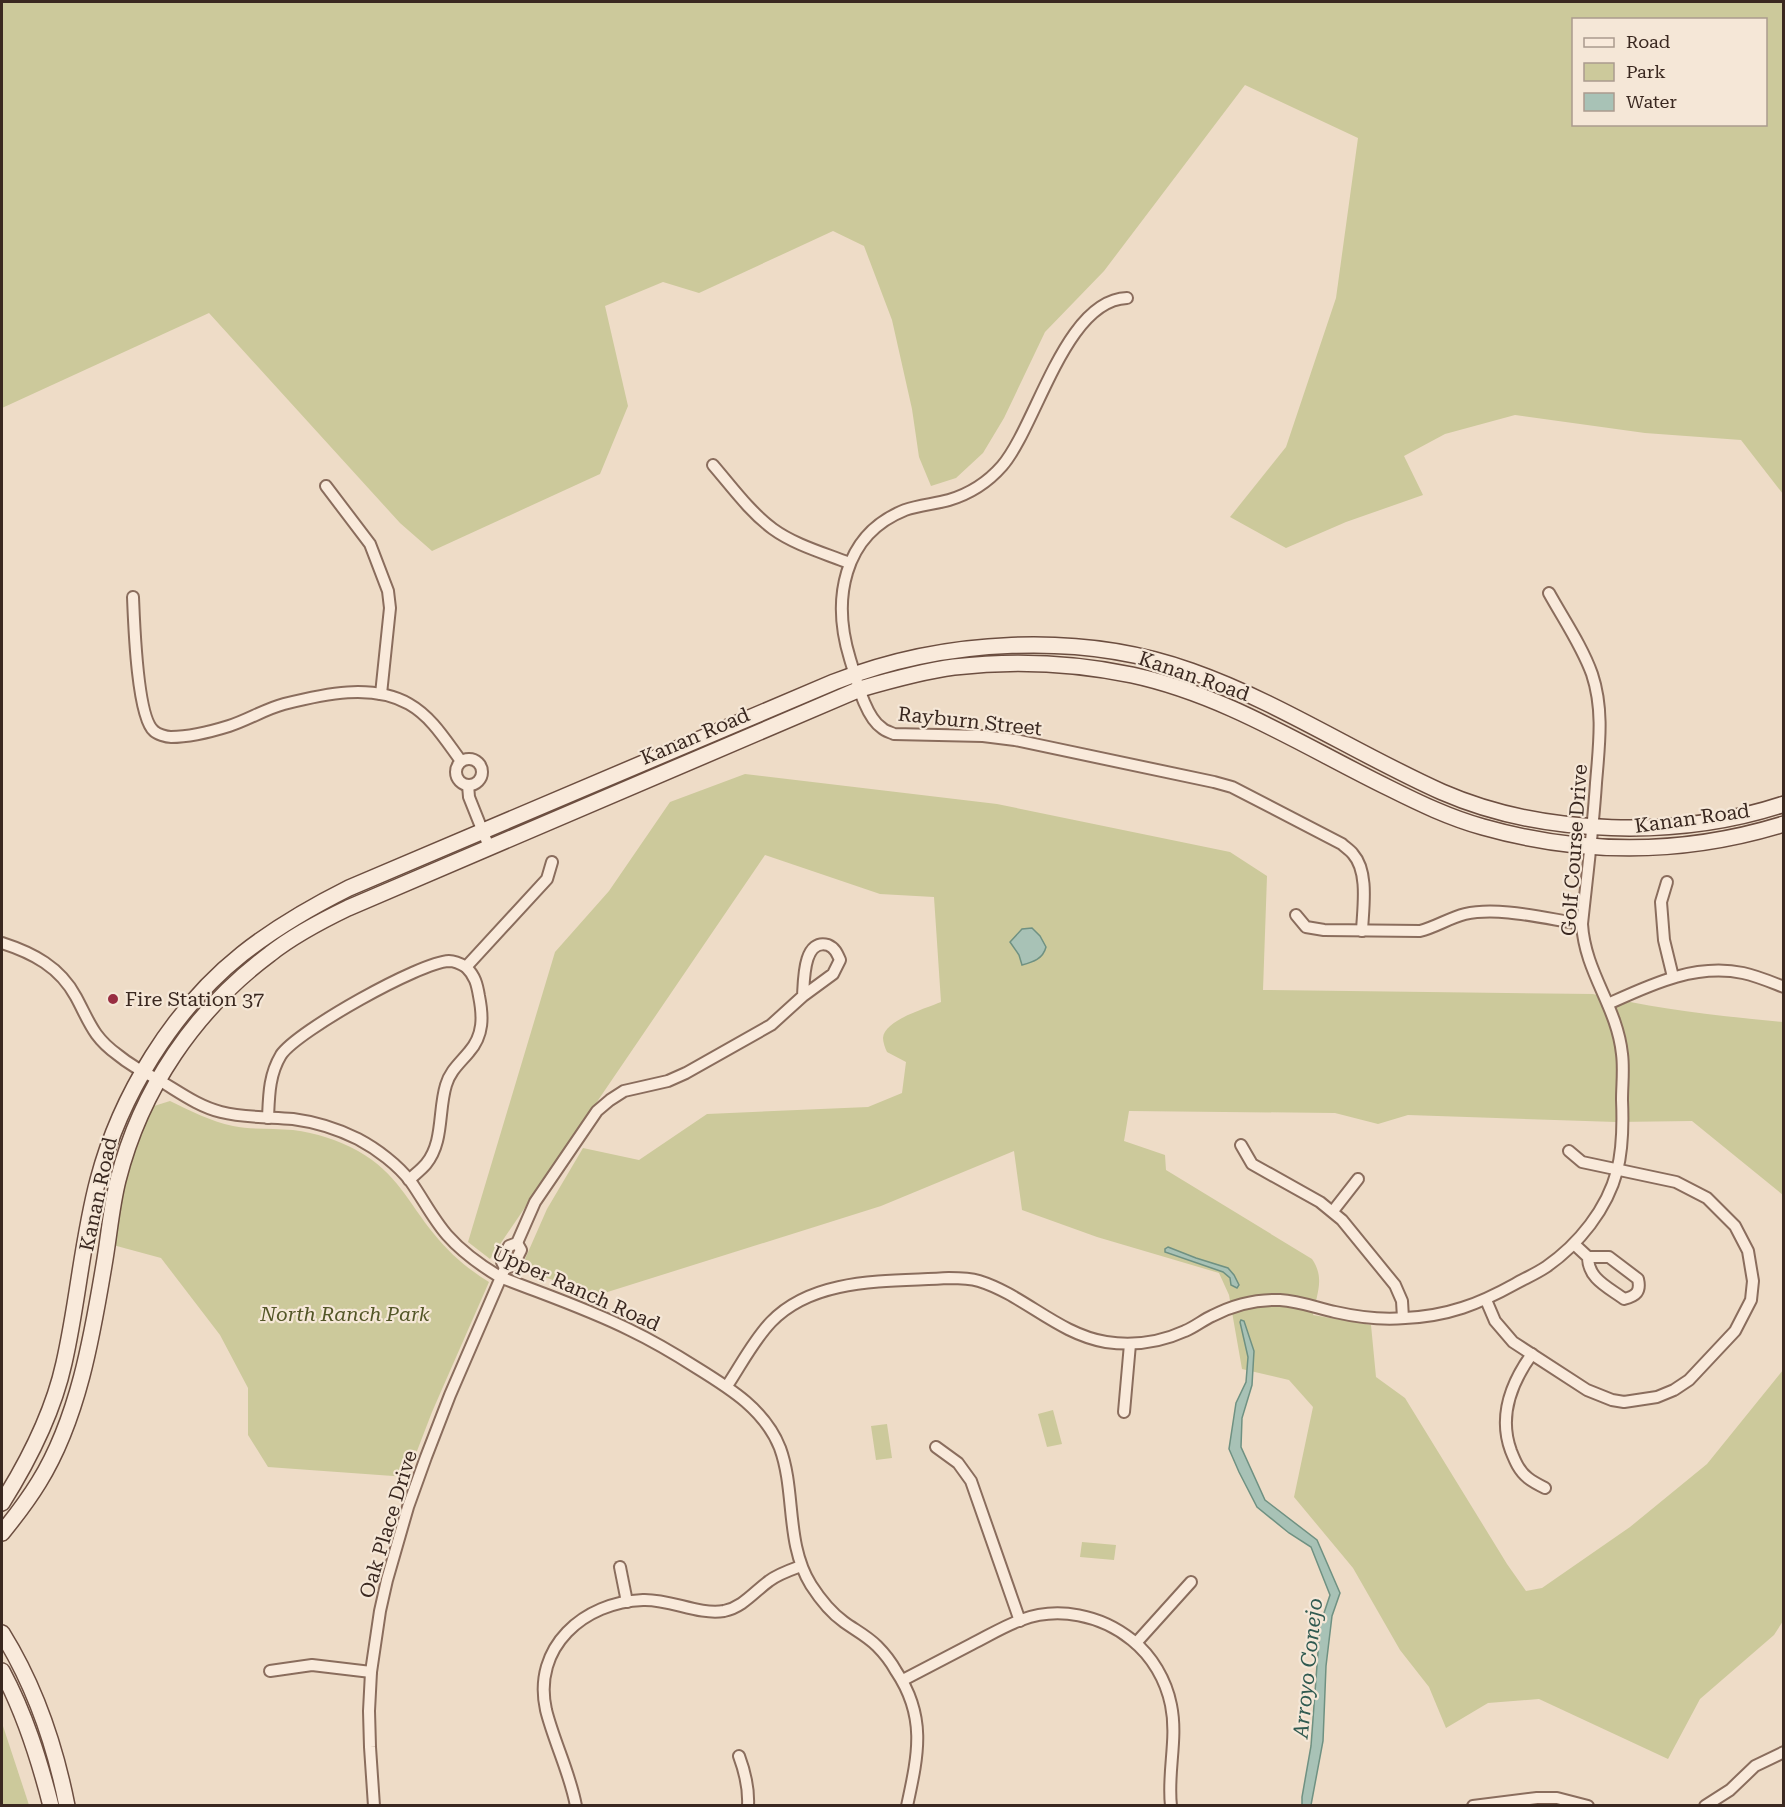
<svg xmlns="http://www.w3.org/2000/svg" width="1785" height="1807" viewBox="0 0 1785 1807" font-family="'Roboto Serif',serif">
<rect width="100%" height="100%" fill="#eedcc7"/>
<g fill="#ccc99b" fill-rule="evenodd">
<path d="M2 2H1783V494L1741 440 1645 433 1515 415 1445 434 1404 456 1423 495 1346 522 1286 548 1230 517 1286 447 1336 298 1358 138 1245 85 1104 271 1045 332 1004 418 983 453 956 478 931 486 919 457 912 409 892 320 864 246 833 231 699 293 663 282 605 306 628 406 600 474 432 551 400 523 209 313 2 408ZM1574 20H1766V124H1574Z"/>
<path d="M745 774 997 804 1230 852 1267 876 1263 990 1593 994C1656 1009 1719 1016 1783 1022V1195L1692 1121 1616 1122 1408 1115 1378 1124 1335 1113 1129 1111 1124 1141 1165 1155 1166 1170 1312 1259C1325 1278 1317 1293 1313 1315L1371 1325 1376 1377 1405 1398 1507 1564 1526 1591 1542 1588 1630 1527 1707 1464 1783 1370V1621L1774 1635 1700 1699 1668 1759 1539 1699 1488 1703 1446 1728 1429 1687 1400 1650 1353 1568 1294 1497 1313 1407 1289 1380 1242 1369 1229 1295 1219 1273 1097 1237 1022 1210 1014 1151 881 1206 598 1295 526 1271 525 1259 547 1209 583 1148 639 1160 707 1114 868 1107 902 1093 906 1062 887 1052C885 1048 883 1042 883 1038 884 1020 927 1008 941 1002L934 897 880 894 765 855 490 1259 468 1242 555 952 609 891 670 802Z"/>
<path d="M170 1101C191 1111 210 1121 233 1126 253 1130 273 1128 293 1130 316 1133 338 1140 358 1151 397 1173 408 1202 434 1234 450 1254 468 1269 489 1282L432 1412 407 1477 268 1467 248 1435V1388L220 1335 161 1258 113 1245 121 1190 138 1139 154 1106Z"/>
<polygon points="1053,1410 1062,1444 1047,1447 1038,1414"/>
<polygon points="887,1424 892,1458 876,1460 871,1426"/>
<polygon points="1082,1542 1116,1545 1114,1560 1080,1557"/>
<polygon points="2,1723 29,1805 2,1805"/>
</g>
<g fill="#a8c2b6" stroke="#6f9182" stroke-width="1.5">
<path d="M1032 928 1040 936 1046 947C1043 959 1033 962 1022 965L1019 955 1010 942 1022 929Z"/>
<polygon points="1168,1247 1196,1258 1228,1268 1234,1275 1239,1285 1237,1288 1231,1285 1230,1278 1223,1272 1165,1252 1165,1249"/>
<polygon points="1241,1320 1244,1321 1254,1351 1252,1385 1242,1418 1241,1447 1265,1500 1317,1540 1340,1593 1332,1616 1326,1666 1323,1741 1311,1805 1302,1805 1302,1797 1311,1746 1320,1625 1330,1595 1311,1547 1289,1533 1257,1507 1239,1472 1229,1449 1236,1403 1246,1382 1248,1357 1240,1322"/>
</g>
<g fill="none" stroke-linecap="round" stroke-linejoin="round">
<defs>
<g id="street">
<path d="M1127 298C1065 300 1037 425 1002 466 988 482 969 494 949 500 935 504 919 505 905 510 842 535 832 601 850 659 856 678 865 717 882 728 885 731 890 732 894 734L983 736 1015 740 1214 782 1232 787 1342 844C1345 847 1350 850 1353 854 1369 872 1363 908 1362 931"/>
<path d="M713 465C732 487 749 511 773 529 795 545 824 553 849 563"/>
<polyline points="326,486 370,544 388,591 390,608 381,694"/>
<path d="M133 597C134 621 137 717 154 731 157 734 166 737 171 737 188 737 213 731 229 726 248 720 265 709 284 704 324 694 372 683 409 704 432 717 446 741 461 761"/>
<circle cx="469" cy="772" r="13"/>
<polyline points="468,785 469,797 489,847"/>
<polyline points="1667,882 1661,902 1664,940 1673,977"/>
<path d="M1296 915 1306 927 1324 930 1420 931C1436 927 1449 918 1465 914 1499 906 1547 919 1582 924"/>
<path d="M2 943C33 953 60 967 76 997 90 1023 93 1037 118 1055 130 1065 143 1072 157 1079 178 1091 197 1106 221 1112 245 1118 269 1117 293 1119 316 1122 338 1129 358 1139 377 1149 398 1165 411 1182 423 1199 433 1219 447 1235 462 1252 480 1265 500 1277 543 1294 588 1309 630 1330 653 1341 675 1354 697 1368 731 1389 765 1410 780 1448 796 1492 785 1543 811 1585 820 1599 830 1612 844 1622 855 1630 867 1636 877 1646 884 1653 891 1662 896 1671 927 1717 918 1755 907 1806"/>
<path d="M1608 1004C1650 985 1695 963 1743 973 1757 976 1771 982 1784 987"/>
<path d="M268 1118C269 1095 269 1075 281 1055 297 1031 420 962 449 961 456 961 461 964 466 967"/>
<polyline points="1241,1145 1252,1164 1320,1202 1342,1220 1395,1285 1402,1301 1403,1318"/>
<path d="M409 1180C414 1175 421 1170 426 1164 444 1142 438 1111 446 1085 450 1071 460 1063 469 1052 484 1035 483 1016 479 996 477 984 475 976 466 967L547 879 552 862"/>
<polyline points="1333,1211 1358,1179"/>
<path d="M1574 1244 1588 1257H1609L1638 1279C1641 1292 1636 1296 1624 1299 1608 1287 1588 1279 1588 1257"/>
<polyline points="505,1268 513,1266 521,1250 517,1243"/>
<polyline points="1486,1300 1495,1321 1513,1342 1587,1390 1612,1400 1624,1402 1657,1397 1674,1390 1689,1380 1735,1331 1751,1300 1753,1281 1748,1251 1735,1226 1707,1198 1676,1182 1582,1162 1569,1151"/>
<path d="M1532 1354C1511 1383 1498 1416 1511 1451 1515 1461 1519 1471 1528 1478 1533 1482 1539 1485 1545 1488"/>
<path d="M727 1386C741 1365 753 1341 771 1322 815 1276 890 1282 949 1278 959 1278 969 1278 979 1281 1024 1295 1058 1334 1106 1342 1133 1346 1161 1342 1185 1331 1195 1327 1203 1320 1212 1316 1233 1305 1257 1299 1280 1300 1299 1301 1317 1308 1335 1312 1357 1317 1382 1320 1405 1318 1448 1316 1479 1304 1515 1284 1526 1278 1537 1273 1546 1267 1579 1244 1607 1209 1617 1171 1623 1148 1623 1123 1622 1100 1622 1085 1624 1069 1622 1054 1617 1006 1585 973 1582 924 1587 877 1593 830 1596 783 1599 746 1604 710 1592 674 1582 646 1564 620 1549 593"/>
<polyline points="1124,1412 1130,1344"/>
<polyline points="936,1447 958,1463 971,1481 1020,1621"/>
<polyline points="620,1567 627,1602"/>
<polyline points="1136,1643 1191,1582"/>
<polyline points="270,1671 312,1665 371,1672"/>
<path d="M903 1680C926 1668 949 1656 972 1644 988 1636 1004 1626 1021 1620 1058 1606 1101 1615 1132 1640 1152 1656 1166 1680 1171 1705 1178 1739 1167 1772 1171 1806"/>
<path d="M739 1756C745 1772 749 1788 748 1806"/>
<path d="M374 1806 370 1747 369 1711 371 1672 380 1611 387 1580 408 1507 426 1457 450 1395 505 1268 502 1262 509 1246 517 1243 535 1202 597 1111 610 1100 624 1091 668 1081 686 1073 771 1025 803 996 833 974 840 960C837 953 835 948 828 945 803 938 804 981 803 996"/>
<path d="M576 1806C570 1773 554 1742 546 1710 532 1647 584 1602 643 1600 671 1599 697 1615 724 1611 743 1607 754 1592 769 1581 778 1574 790 1570 801 1566"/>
<polyline points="1473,1806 1537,1798 1557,1798 1588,1806"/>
<polyline points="1705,1806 1730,1790 1755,1766 1784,1752"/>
</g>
<g id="secondary">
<path d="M2 1503C29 1460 53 1413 64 1363 78 1302 82 1240 98 1180 120 1096 173 1009 242 954 275 928 311 907 349 888L834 682C943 639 1080 631 1191 671 1279 702 1357 754 1442 792 1543 836 1679 839 1784 804"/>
<path d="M2 1533C15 1517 28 1500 39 1482 78 1419 92 1337 104 1265 109 1237 111 1208 118 1180 141 1089 195 1010 270 954 294 935 321 921 348 908L860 689C891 680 923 671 954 667 1014 660 1074 663 1132 675 1225 695 1305 747 1389 788 1419 803 1450 818 1483 827 1582 855 1684 855 1784 824"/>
<path d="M2 1633C35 1686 55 1745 67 1806"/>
<path d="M2 1671C25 1714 39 1759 51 1806"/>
</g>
</defs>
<use href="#street" stroke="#8a6d5d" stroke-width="14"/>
<use href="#secondary" stroke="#6c4e40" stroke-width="18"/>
<use href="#street" stroke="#f9eadb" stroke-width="10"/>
<use href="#secondary" stroke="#f9eadb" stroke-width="15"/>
</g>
<circle fill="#982d41" stroke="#f5e7d7" stroke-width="2" cx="113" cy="999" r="6"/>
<g text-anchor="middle" stroke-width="4.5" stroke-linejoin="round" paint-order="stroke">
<g font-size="20" fill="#3a2820" stroke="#f5e7d7">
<text transform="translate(1194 676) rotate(19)" y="7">Kanan Road</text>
<text transform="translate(970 721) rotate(6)" y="7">Rayburn Street</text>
<text transform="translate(695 736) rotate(-23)" y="7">Kanan Road</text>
<text transform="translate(1692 818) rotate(-8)" y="7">Kanan Road</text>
<text transform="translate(1574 850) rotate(-86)" y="7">Golf Course Drive</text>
<text transform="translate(98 1194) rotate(-78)" y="7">Kanan Road</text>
<text transform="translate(576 1288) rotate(24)" y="7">Upper Ranch Road</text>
<text transform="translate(388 1524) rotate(-73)" y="7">Oak Place Drive</text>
</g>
<g font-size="20" fill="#3a2820" stroke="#f5e7d7" text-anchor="start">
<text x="125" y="1006">Fire Station 37</text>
</g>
<g font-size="20" font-style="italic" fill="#535627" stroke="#f5e7d7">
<text x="345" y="1321">North Ranch Park</text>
</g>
<g font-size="21" font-style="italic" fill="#305a50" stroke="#f5e7d7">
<text transform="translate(1308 1668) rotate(-84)" y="7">Arroyo Conejo</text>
</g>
</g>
<rect width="1785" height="1807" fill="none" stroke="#3a2820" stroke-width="6"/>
<rect x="1572" y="18" width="195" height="108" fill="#f5e7d7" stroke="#aa9b8e" stroke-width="1.5"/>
<rect x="1584" y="38" width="30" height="9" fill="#f9eadb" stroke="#aa9b8e" stroke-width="1.5"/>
<text x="1626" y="48" font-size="18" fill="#3a2820">Road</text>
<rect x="1584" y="63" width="30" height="18" fill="#ccc99b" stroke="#aa9b8e" stroke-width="1.5"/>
<text x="1626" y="78" font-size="18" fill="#3a2820">Park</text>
<rect x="1584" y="93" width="30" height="18" fill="#a8c2b6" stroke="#aa9b8e" stroke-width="1.5"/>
<text x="1626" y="108" font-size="18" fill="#3a2820">Water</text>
</svg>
